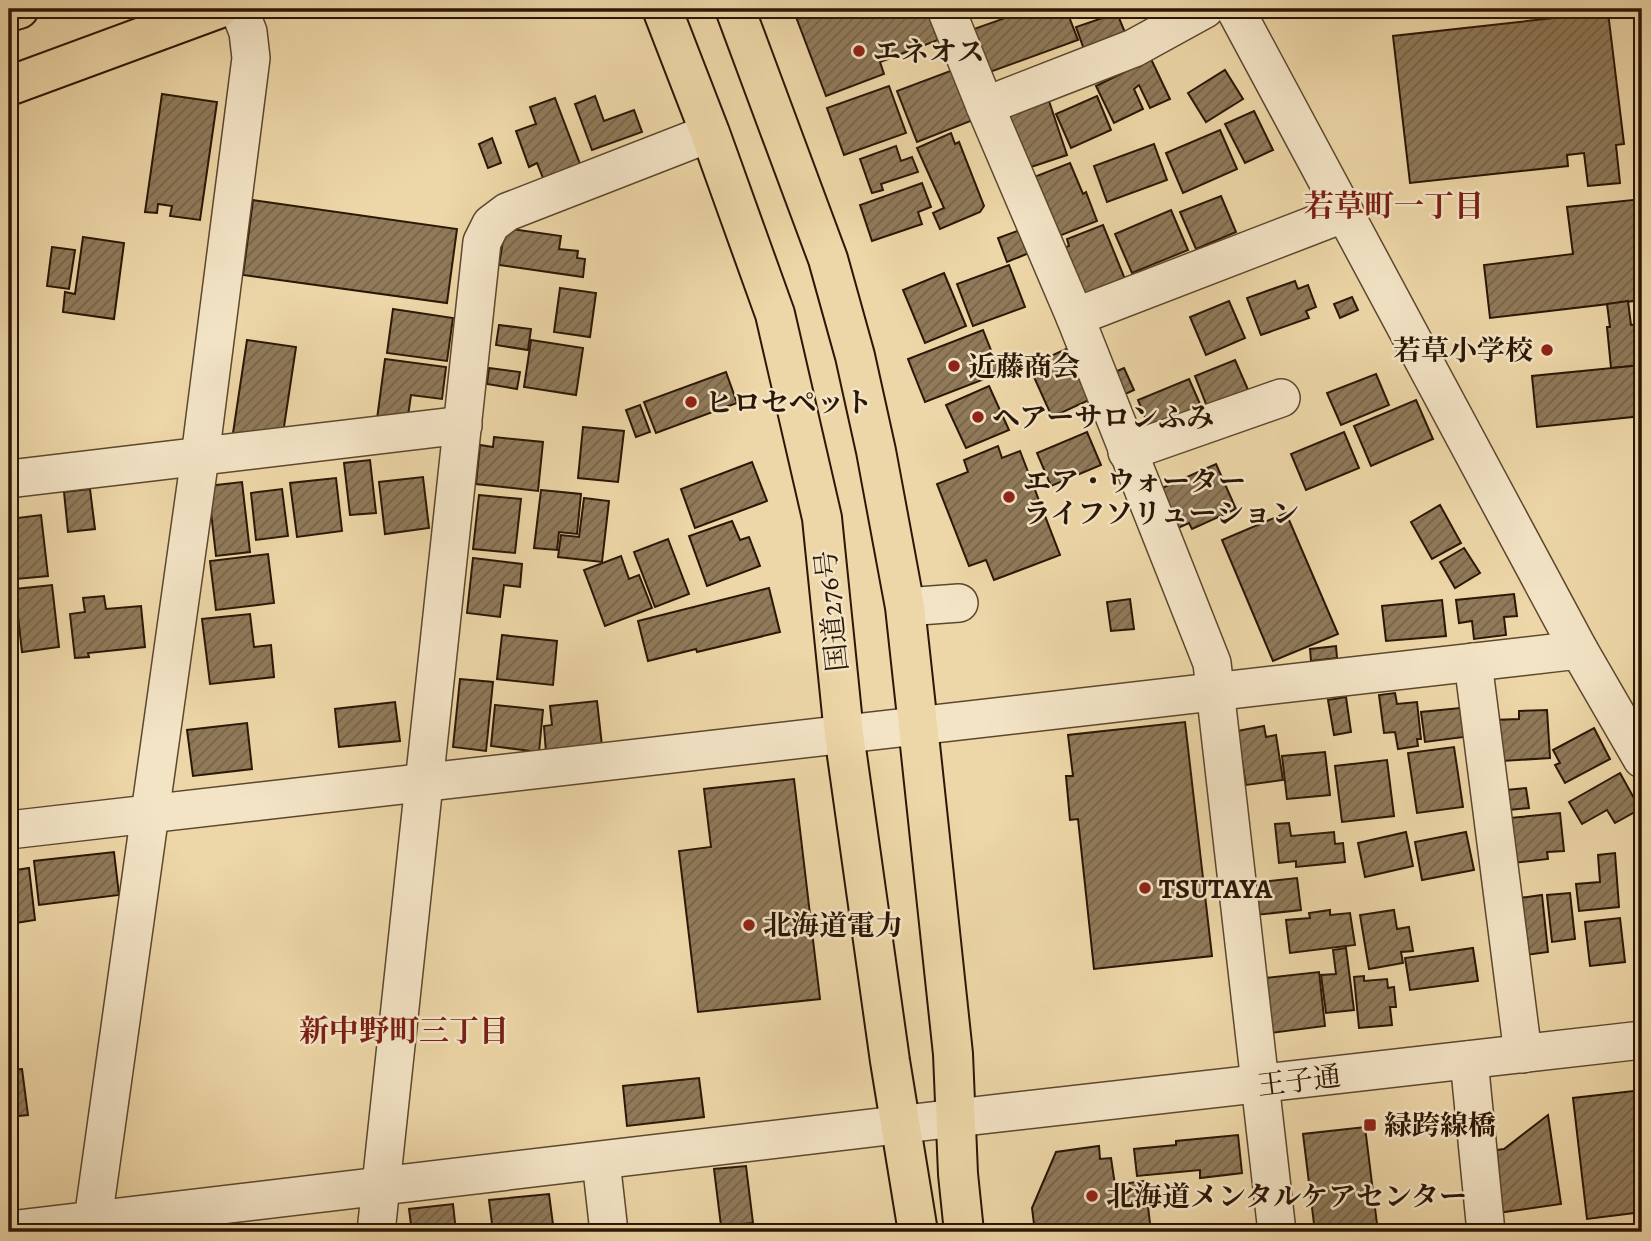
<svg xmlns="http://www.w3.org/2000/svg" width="1651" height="1241" viewBox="0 0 1651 1241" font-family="Alegreya,'Noto Serif JP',serif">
<defs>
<pattern id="building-hatch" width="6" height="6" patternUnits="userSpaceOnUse" patternTransform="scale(1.75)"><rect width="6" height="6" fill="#907a5a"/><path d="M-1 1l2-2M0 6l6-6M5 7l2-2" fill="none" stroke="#766348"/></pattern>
</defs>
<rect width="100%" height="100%" fill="#edd6a7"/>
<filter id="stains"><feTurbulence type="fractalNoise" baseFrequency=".00286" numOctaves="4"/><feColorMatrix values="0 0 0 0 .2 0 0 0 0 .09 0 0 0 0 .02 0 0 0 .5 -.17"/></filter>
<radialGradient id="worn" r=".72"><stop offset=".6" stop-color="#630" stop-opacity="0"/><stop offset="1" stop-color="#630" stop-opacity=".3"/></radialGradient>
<g fill="url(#building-hatch)" stroke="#2b1706" stroke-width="2">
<polygon points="489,9 519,9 493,18"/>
<polygon points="793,9 926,9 938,40 880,62 884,74 826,96"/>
<polygon points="1031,9 1066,9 1078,40 987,73 971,30"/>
<polygon points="1571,9 1597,9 1598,13 1608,12 1624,144 1616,145 1620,183 1588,186 1584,153 1567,155 1568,166 1410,183 1393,36 1572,16"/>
<polygon points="1117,13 1128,40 1086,55 1076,27"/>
<polygon points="1151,59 1170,99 1150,108 1139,85 1134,89 1143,109 1114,123 1096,86"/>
<polygon points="953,70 973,120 917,142 897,91"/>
<polygon points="1225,70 1243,99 1206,122 1188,93"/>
<polygon points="889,86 906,133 844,155 827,108"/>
<polygon points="162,94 217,102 200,220 170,216 172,206 158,204 157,213 145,212"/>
<polygon points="595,96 604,121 634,110 642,132 592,150 575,104"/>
<polygon points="1097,96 1111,130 1071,148 1056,114"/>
<polygon points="555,98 580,164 543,178 537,163 529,167 516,131 536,124 530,107"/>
<polygon points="1049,101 1067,155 1022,170 1003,116"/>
<polygon points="1254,111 1273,150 1245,163 1225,124"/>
<polygon points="1220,130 1237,169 1183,193 1166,153"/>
<polygon points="951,133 955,144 959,142 984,206 980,212 940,229 933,213 944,208 917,148"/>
<polygon points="492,138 501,163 488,168 479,144"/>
<polygon points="1154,144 1167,180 1107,202 1094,166"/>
<polygon points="896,146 901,161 912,157 918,172 881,184 883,190 872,193 860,159"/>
<polygon points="1070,163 1083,194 1086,192 1097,221 1049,240 1034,177"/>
<polygon points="922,183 931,207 918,212 922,224 872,241 860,205"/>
<polygon points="1221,196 1236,232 1196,249 1180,212"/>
<polygon points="1642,199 1642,300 1490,318 1484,265 1573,254 1567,207"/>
<polygon points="253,200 457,229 447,303 243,275"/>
<polygon points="1171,210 1188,250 1132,273 1115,234"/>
<polygon points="1103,225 1129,289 1084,307 1061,249 1069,246 1067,239"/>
<polygon points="505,228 561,236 559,249 578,251 577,258 585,259 583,277 499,265"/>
<polygon points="1020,230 1029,253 1007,262 998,238"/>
<polygon points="83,237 124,243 114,319 63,312 65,292 75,294"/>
<polygon points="52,247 75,250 69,289 47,286"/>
<polygon points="1009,265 1025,307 973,326 957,284"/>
<polygon points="944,273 966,326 925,343 903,290"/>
<polygon points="1295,281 1298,289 1308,285 1316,307 1306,311 1309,318 1261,335 1247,298"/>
<polygon points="560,288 596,293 590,337 554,332"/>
<polygon points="1352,297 1358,310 1340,318 1334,304"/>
<polygon points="1229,301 1245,338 1206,355 1190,317"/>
<polygon points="1628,301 1631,325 1642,324 1642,365 1611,368 1607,327 1610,327 1607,304"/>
<polygon points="393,309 453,318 447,361 387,353"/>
<polygon points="499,325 531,329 528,350 496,345"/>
<polygon points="983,330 1000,373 925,402 908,359"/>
<polygon points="247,340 296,347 282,440 233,433"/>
<polygon points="531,340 583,348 576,395 524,387"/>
<polygon points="1066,349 1089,400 1052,417 1029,366"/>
<polygon points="385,359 446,367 442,399 411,395 407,423 377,419"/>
<polygon points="1235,360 1249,392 1208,409 1195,376"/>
<polygon points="1642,365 1642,416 1537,427 1532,376"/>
<polygon points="489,368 520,372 517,389 487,384"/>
<polygon points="1124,368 1134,390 1121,396 1110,374"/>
<polygon points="726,372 737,403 656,433 644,402"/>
<polygon points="1376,374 1389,405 1341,425 1327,393"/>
<polygon points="1189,379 1204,413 1152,435 1138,400"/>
<polygon points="989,386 1009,430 966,448 946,405"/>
<polygon points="1416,400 1433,439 1371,466 1354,426"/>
<polygon points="640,405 650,432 636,437 626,410"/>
<polygon points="583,427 624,431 618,482 578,478"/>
<polygon points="1087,432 1101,465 1051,486 1037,453"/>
<polygon points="1344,432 1359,468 1306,490 1291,454"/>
<polygon points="494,437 543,442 538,491 476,484 480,445 493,447"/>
<polygon points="998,446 1002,458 1020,451 1060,555 994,580 986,560 969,566 937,484 968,472 964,460"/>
<polygon points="370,460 376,513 350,515 344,463"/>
<polygon points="752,462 767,501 695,528 681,489"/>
<polygon points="1216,464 1236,509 1192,529 1189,523 1178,528 1160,489"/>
<polygon points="423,477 429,528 385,534 379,482"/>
<polygon points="336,478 342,531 297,537 290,483"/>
<polygon points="242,482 250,552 216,556 208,486"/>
<polygon points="90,489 95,529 68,532 64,492"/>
<polygon points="282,489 288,536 256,540 251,493"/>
<polygon points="541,490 581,494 577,534 559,532 557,550 534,548"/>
<polygon points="479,495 521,499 515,553 473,549"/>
<polygon points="584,498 609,501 602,562 558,557 561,535 579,537"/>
<polygon points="1440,505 1461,543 1432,559 1411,522"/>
<polygon points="1286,513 1338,634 1273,661 1222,540"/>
<polygon points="41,515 48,576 16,579 9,519"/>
<polygon points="732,521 740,540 749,537 760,566 707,586 689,536"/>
<polygon points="668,539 689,594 655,607 634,552"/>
<polygon points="1464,548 1480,573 1455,588 1440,562"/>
<polygon points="268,554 274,603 216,610 210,561"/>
<polygon points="621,556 629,579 639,575 652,608 605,626 584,570"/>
<polygon points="473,558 522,564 520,587 504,585 500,617 467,613"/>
<polygon points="52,585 59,647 22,652 15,589"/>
<polygon points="769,588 780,632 697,652 696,649 648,661 638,621"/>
<polygon points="1514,594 1517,616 1504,617 1506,635 1474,639 1472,621 1459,623 1456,600"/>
<polygon points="104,596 106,609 141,606 145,647 88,653 89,657 75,658 70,614 85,612 83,598"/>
<polygon points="9,598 15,652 9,653"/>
<polygon points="1130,599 1134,629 1111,631 1107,602"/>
<polygon points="1442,600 1446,636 1386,641 1382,606"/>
<polygon points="250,614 254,647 271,645 274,677 210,684 202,619"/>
<polygon points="502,635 557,641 553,685 497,679"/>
<polygon points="1336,646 1337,658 1311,661 1310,649"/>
<polygon points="460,679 493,682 486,751 453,747"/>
<polygon points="1395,693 1397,704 1417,702 1421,739 1417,739 1418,746 1398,749 1395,732 1384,733 1379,695"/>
<polygon points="1346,697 1351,732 1334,735 1328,700"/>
<polygon points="597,701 602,746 546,753 544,726 552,725 550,706"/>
<polygon points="395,702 400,741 339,747 335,709"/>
<polygon points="495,705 543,710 539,752 491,746"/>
<polygon points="1460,708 1464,737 1425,742 1421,712"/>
<polygon points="1547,710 1550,758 1502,761 1494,720 1519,719 1519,711"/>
<polygon points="1185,722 1212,956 1094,969 1078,819 1070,820 1066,776 1073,776 1068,735"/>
<polygon points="247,723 252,769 193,776 187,730"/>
<polygon points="1264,726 1266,737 1276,735 1283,780 1246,785 1237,731"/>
<polygon points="1594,728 1610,759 1565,783 1555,765 1560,763 1553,750"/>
<polygon points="1454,747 1463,807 1417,813 1408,753"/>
<polygon points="1325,752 1330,795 1287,799 1282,756"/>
<polygon points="1387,760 1394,816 1342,822 1335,766"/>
<polygon points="1620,773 1640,809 1615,823 1607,810 1582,824 1569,802"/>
<polygon points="794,779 820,999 698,1012 679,851 711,847 704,789"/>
<polygon points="1526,788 1529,808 1509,810 1510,818 1560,813 1564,851 1547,852 1548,859 1505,864 1497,791"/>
<polygon points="1289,823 1291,836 1334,832 1335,844 1343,843 1345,862 1296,867 1296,861 1279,863 1275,824"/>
<polygon points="1406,832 1413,866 1365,877 1358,843"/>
<polygon points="1466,832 1474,870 1422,880 1415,842"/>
<polygon points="114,852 119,895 39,905 34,861"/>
<polygon points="1615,853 1619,907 1579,911 1576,884 1600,882 1598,855"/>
<polygon points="29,868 35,920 9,924 9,871"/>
<polygon points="1297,878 1301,910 1255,915 1252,883"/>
<polygon points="1570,893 1575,939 1552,942 1547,895"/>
<polygon points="1542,895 1548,952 1519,956 1512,899"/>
<polygon points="1330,910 1330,915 1350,913 1355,945 1290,953 1286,920 1310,918 1309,913"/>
<polygon points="1394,910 1397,929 1409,927 1413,951 1401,952 1403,963 1369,969 1360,915"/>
<polygon points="1620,918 1625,962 1590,966 1585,922"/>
<polygon points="1346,948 1354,1010 1326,1013 1321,975 1336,974 1333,950"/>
<polygon points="1473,948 1478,981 1410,990 1405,958"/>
<polygon points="1319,972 1325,1026 1271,1033 1265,978"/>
<polygon points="1364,976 1364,981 1387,979 1388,988 1394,987 1396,1007 1390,1007 1392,1025 1359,1028 1354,977"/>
<polygon points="22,1069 28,1115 9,1117 9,1070"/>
<polygon points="699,1078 704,1117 627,1126 623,1086"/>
<polygon points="1642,1090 1642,1212 1587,1219 1573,1098"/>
<polygon points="1548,1115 1561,1204 1490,1214 1482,1152 1504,1149"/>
<polygon points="1365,1127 1378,1232 1315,1232 1303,1134"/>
<polygon points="1238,1135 1242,1173 1200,1178 1200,1170 1137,1176 1134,1149 1176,1145 1176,1141"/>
<polygon points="1099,1146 1100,1159 1111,1158 1115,1185 1145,1181 1151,1232 1035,1232 1032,1208 1056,1152"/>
<polygon points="9,1157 14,1202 9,1203"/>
<polygon points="746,1166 753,1223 721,1226 714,1169"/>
<polygon points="549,1194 554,1232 493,1232 489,1200"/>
<polygon points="453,1204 456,1232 412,1232 409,1209"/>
<polygon points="1576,1227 1577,1232 1528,1232"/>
</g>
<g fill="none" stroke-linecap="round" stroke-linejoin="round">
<defs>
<g id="minor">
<polyline points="946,9 985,106 1075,317 1212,663 1277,1232"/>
<polyline points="1235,9 1579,650 1642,759"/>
<polyline points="985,106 1134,48 1205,9"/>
<polyline points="1075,317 1345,213"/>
<polyline points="1127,452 1281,398"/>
<polyline points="9,479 463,425"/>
<polyline points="905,607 959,603"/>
<polyline points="1473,662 1523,1054"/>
<polyline points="9,830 1579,650"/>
<polyline points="1469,1060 1486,1232"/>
<polyline points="601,1161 609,1232"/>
<polyline points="9,1230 956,1118 1642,1040"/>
<polyline points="95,1232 93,1220 200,457 251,58 248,32 239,9"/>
<polyline points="376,1232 482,242 491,224 507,212 710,133"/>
</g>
<g id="highway">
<polyline points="662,9 710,133 775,314 822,518 844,734 890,1061 918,1232"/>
<polyline points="735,9 828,259 855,356 876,451 905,607 918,726 953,1054 958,1174 964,1232"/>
<polyline points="9,12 19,9"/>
<polyline points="9,86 218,9"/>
</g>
</defs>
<use href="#minor" stroke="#5c472e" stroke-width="40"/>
<use href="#highway" stroke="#2b1706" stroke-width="42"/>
<use href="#minor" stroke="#f3e4c6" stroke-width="37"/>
<use href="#highway" stroke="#edd6a7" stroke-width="38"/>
</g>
<g fill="#8f2418" stroke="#f3e4c6" stroke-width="2.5">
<circle cx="859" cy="51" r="7"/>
<circle cx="1547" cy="350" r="7"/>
<circle cx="954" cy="366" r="7"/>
<circle cx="691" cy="402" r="7"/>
<circle cx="978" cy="417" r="7"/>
<circle cx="1009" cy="497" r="7"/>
<circle cx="1145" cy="888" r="7"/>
<circle cx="749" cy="925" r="7"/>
<rect x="1363" y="1118" width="14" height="14" rx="3.5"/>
<circle cx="1092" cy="1196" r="7"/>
</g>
<g text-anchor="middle" stroke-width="5" stroke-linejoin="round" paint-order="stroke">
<g font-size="28" font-weight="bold" fill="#2b1706" stroke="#f3e4c6" text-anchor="start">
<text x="873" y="61">エネオス</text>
<text x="1533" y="360" text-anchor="end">若草小学校</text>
<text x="968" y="376">近藤商会</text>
<text x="705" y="412">ヒロセペット</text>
<text x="992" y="427">ヘアーサロンふみ</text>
<text x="1023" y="491">エア・ウォーター<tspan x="1023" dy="32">ライフソリューション</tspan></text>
<text x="1159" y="898">TSUTAYA</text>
<text x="763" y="935">北海道電力</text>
<text x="1384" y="1135">緑跨線橋</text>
<text x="1106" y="1206">北海道メンタルケアセンター</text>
</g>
<g font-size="28" fill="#2b1706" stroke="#f3e4c6">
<text transform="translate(831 611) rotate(-96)" y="10">国道276号</text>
<text transform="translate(1299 1080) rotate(-7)" y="10">王子通</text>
</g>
<g font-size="30" font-weight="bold" fill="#7a1f14" stroke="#f3e4c6">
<text x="1394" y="216">若草町一丁目</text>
<text x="404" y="1041">新中野町三丁目</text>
</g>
</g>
<rect width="1651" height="1241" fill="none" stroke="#edd6a7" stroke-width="35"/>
<rect x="10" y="10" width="1630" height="1220" fill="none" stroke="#2b1706" stroke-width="3.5"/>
<rect x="18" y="18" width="1616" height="1206" fill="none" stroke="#2b1706" stroke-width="2"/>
<rect width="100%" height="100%" filter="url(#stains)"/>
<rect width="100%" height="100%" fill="url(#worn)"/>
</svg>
